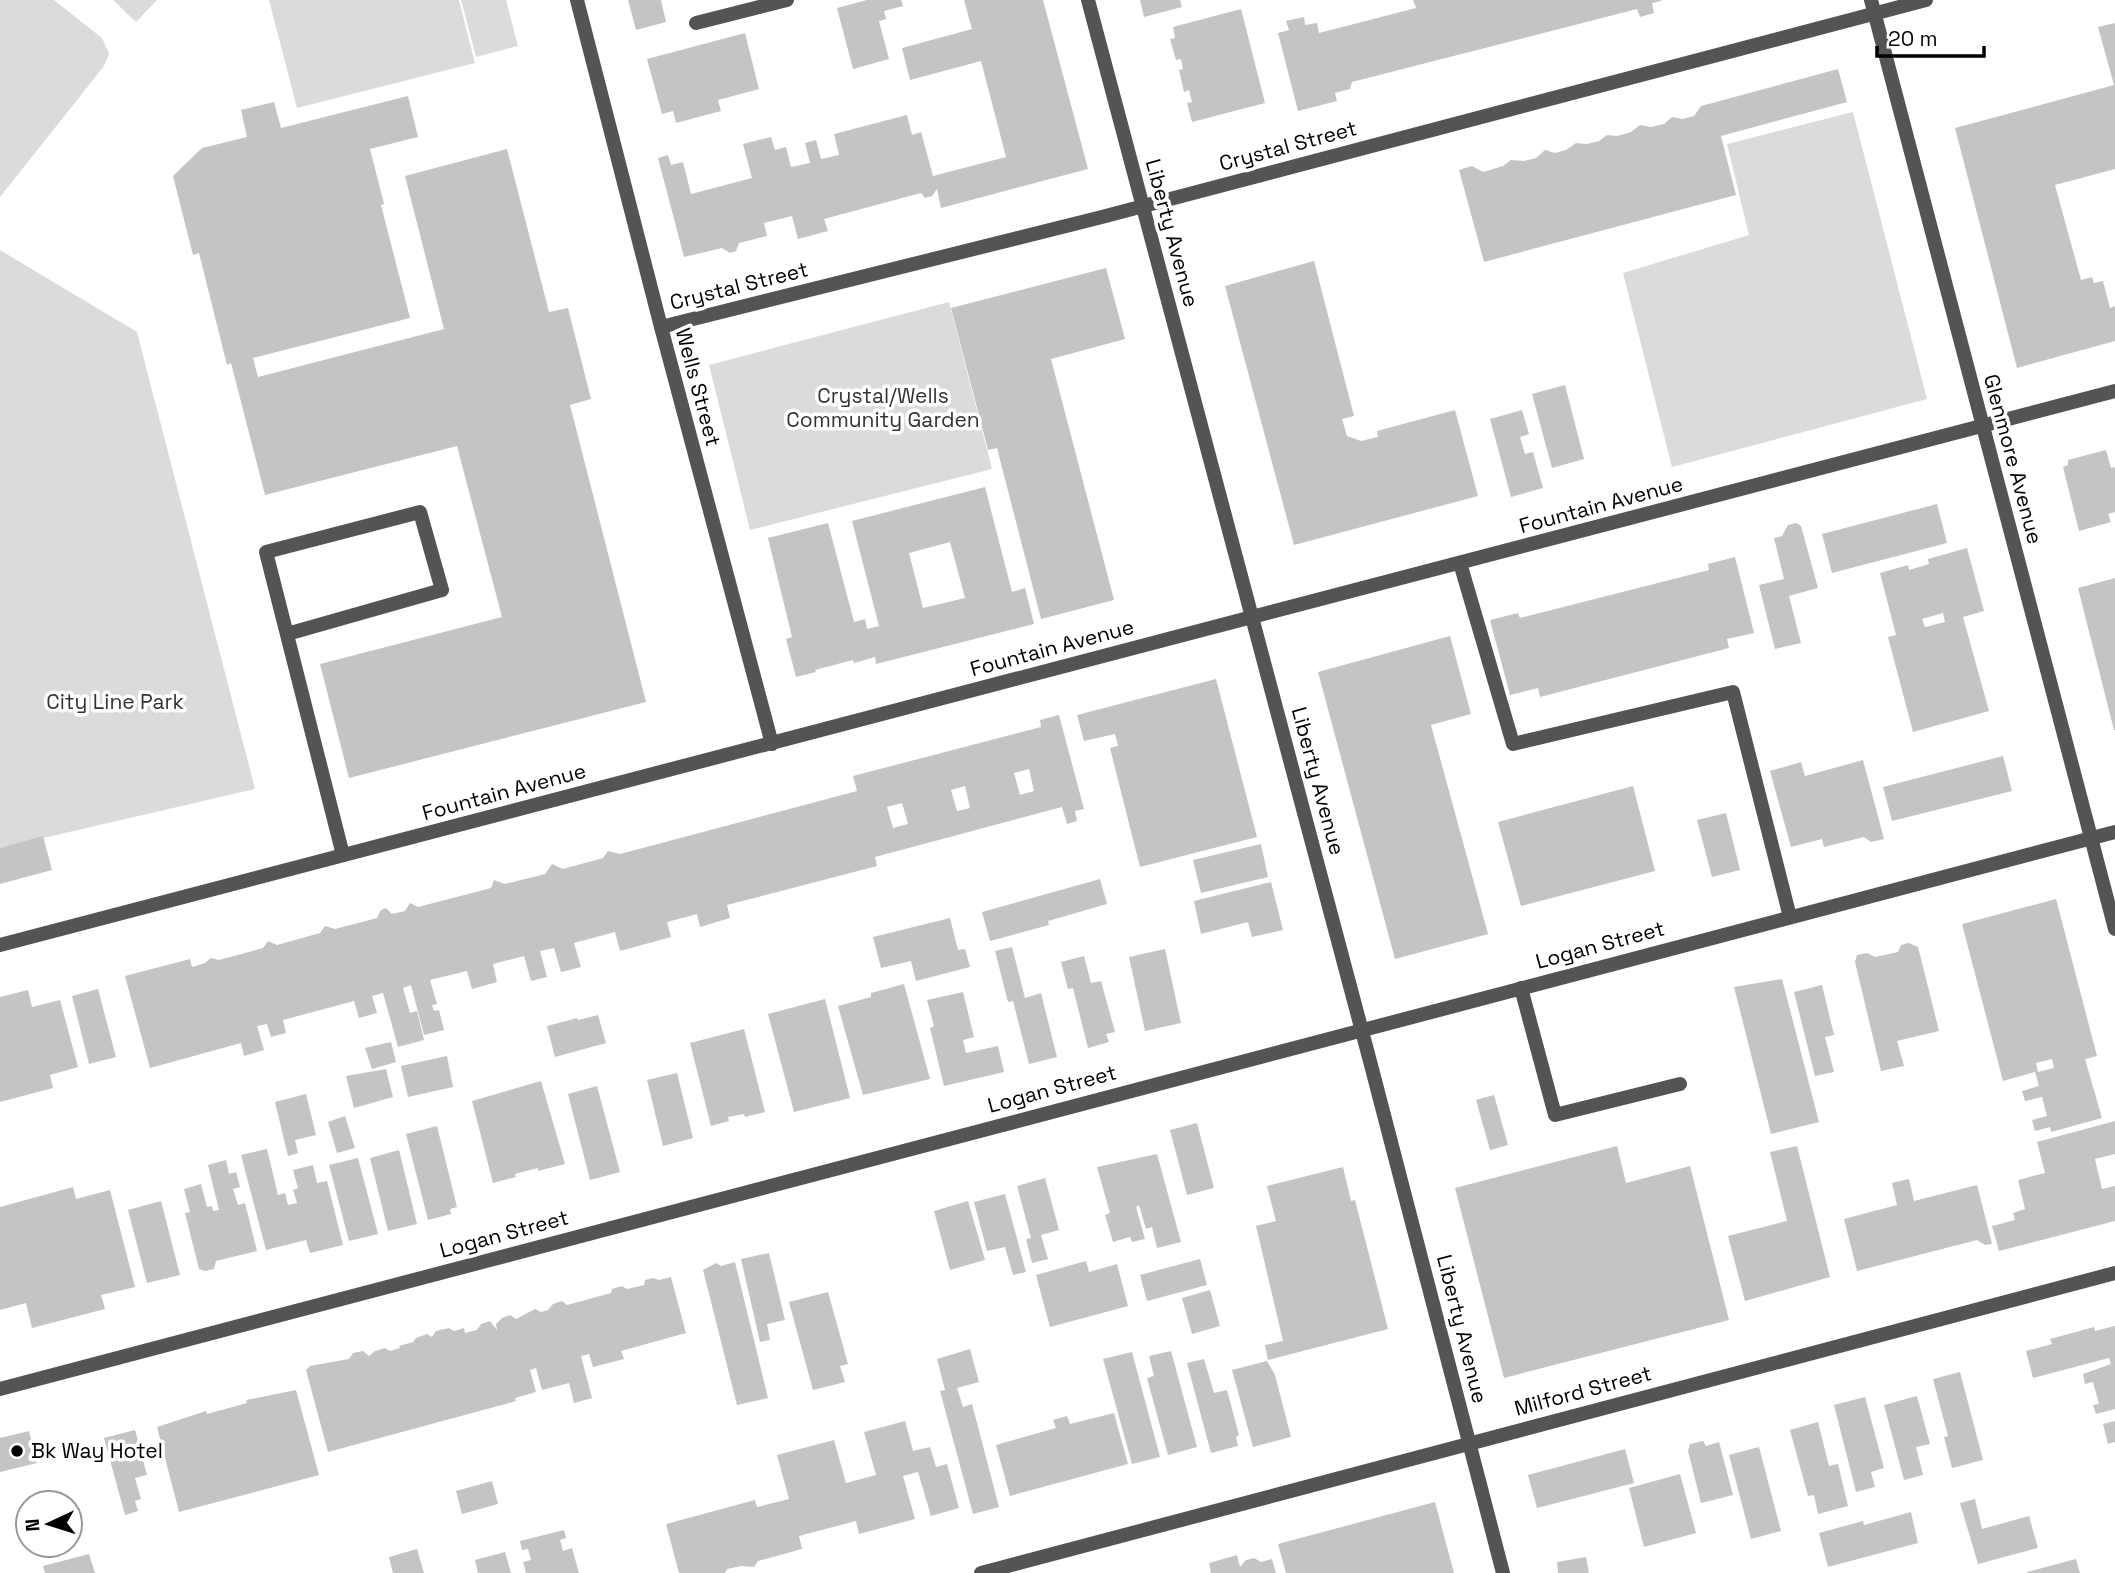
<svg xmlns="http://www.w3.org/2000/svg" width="2115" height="1573" viewBox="0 0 2115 1573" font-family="'Space Grotesk',sans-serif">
<rect width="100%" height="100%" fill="#fff"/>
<g fill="#dbdbdb">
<polygon points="0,0 54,0 102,38 109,54 104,66 0,197"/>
<polygon points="113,0 157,0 136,22"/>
<polygon points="269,0 459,0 475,63 297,108"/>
<polygon points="461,0 506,0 518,46 476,57"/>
<polygon points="1853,112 1927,399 1672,467 1623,273 1749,235 1727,144"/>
<polygon points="0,250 137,332 255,789 0,848"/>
<polygon points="949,302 992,469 750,530 709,365"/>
</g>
<g fill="#c4c4c4" fill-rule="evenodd">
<polygon points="628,0 661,0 666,22 636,30"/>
<polygon points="867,0 901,0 903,6 884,11 886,19 879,21 889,59 853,69 837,8"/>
<polygon points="964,0 1043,0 1088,169 941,208 937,189 932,196 925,198 921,193 824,219 828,231 798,239 792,216 764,223 767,236 739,243 736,251 730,253 722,248 684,257 658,158 668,155 671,165 683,162 691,194 752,178 743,144 771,137 775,150 786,147 791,167 810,163 805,143 816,140 821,159 839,155 834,134 907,115 912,135 921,132 933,176 1006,157 981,61 910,80 902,48 972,29"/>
<polygon points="1140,0 1180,0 1182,7 1144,17"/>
<polygon points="1413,0 1661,0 1661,1 1652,3 1654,13 1640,17 1637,9 1352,82 1350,89 1335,93 1337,101 1298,111 1278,33 1289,30 1286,21 1304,17 1305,25 1317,23 1319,33 1416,8"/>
<polygon points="1241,9 1265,103 1192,122 1187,103 1192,102 1189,90 1184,92 1179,70 1183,69 1181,59 1176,60 1170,39 1175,38 1173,27"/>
<polygon points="2115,23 2115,169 2055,185 2081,280 2092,277 2094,283 2103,281 2110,308 2115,306 2115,341 2017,368 1955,128 2114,85 2098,27"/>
<polygon points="745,33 759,89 718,100 721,111 676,123 673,111 662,114 647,59"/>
<polygon points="1838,69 1847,102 1721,136 1736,195 1484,262 1459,170 1472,166 1483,172 1503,166 1511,160 1524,161 1536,158 1545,150 1555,153 1566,150 1576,143 1587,144 1599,141 1607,135 1617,136 1631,132 1640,125 1651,127 1664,124 1672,117 1683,119 1694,116 1701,106"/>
<polygon points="408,96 418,137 370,149 384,204 381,205 410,318 253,358 258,377 444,329 405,176 507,149 549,312 568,308 591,399 570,405 646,702 349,778 320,664 502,617 457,446 265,495 231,363 227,365 199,253 193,255 173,176 202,148 247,137 241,110 274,102 281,128"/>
<polygon points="1314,261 1354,416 1342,419 1347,436 1361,441 1378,437 1377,431 1455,410 1478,496 1294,545 1225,286"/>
<polygon points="1106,268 1125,339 1051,359 1114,600 1041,619 997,448 988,450 951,308"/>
<polygon points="1565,385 1584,459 1552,468 1532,394"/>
<polygon points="1522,410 1529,434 1520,437 1525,454 1533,452 1543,488 1511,497 1490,419"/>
<polygon points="2106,450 2111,468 2115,467 2115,512 2108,514 2111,522 2079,531 2063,467 2068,465 2068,460"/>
<path d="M985 487 1012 592 1025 588 1034 624 876 664 875 657 854 663 853 660 815 670 816 672 796 677 786 639 792 637 768 538 828 523 854 622 865 619 867 629 879 626 852 521ZM950 542 965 598 923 608 909 553Z"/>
<polygon points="1937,504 1947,543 1832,573 1822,534"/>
<polygon points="1796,523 1801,526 1818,588 1789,596 1801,643 1775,649 1759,585 1784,579 1774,538 1782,536 1788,525"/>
<path d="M1967 548 1984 611 1963 617 1989 711 1913 732 1888 637 1896 635 1880 573 1908 565 1909 570 1929 564 1928 559ZM1943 613 1945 622 1925 627 1922 619Z"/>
<polygon points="1735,557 1754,633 1727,639 1729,648 1540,697 1538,688 1510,695 1490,620 1518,613 1520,618 1709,570 1708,564"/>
<polygon points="2115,578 2115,730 2114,730 2078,588"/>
<polygon points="1450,636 1471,714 1431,725 1488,934 1395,959 1318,672"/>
<polygon points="1216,679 1257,837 1140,867 1110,748 1118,746 1115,734 1084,741 1077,715"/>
<path d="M1059 715 1084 809 1075 811 1077 821 1067 824 1062 807 875 857 877 866 727 905 730 918 700 927 697 914 667 922 671 937 620 951 615 932 574 943 581 967 561 972 554 948 540 951 547 977 531 981 524 956 493 964 497 982 472 989 467 971 430 980 437 1004 432 1005 434 1011 439 1010 444 1030 424 1035 411 985 403 988 410 1013 417 1011 424 1040 398 1047 383 993 372 996 377 1013 359 1018 354 1001 283 1020 286 1033 271 1037 267 1024 257 1026 264 1050 244 1056 241 1043 150 1068 125 976 190 959 192 967 205 963 211 958 219 960 263 948 268 941 277 945 320 933 325 926 335 929 377 918 381 910 386 908 392 914 405 911 410 903 418 907 491 888 494 880 505 884 545 874 552 864 563 869 603 858 608 851 620 854 857 791 853 776 1041 727 1040 720ZM1029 769 1034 791 1020 795 1014 773ZM965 786 970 808 957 811 951 790ZM902 803 908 824 893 828 887 807Z"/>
<polygon points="2003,756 2012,791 1892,821 1883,787"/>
<polygon points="1863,760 1884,839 1871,842 1864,837 1824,847 1822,839 1791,847 1770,771 1801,762 1805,776"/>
<polygon points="1633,786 1655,871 1521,906 1498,822"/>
<polygon points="1726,813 1740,870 1712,877 1697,820"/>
<polygon points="43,836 52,870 0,884 0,848"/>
<polygon points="1261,844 1268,877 1201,893 1193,860"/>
<polygon points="1100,879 1107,904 1048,921 1049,925 990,941 982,912"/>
<polygon points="1271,882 1283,930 1252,937 1248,922 1201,934 1194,901"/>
<path d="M2056 899 2097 1056 2085 1059 2102 1118 2051 1132 2050 1127 2035 1131 2032 1120 2047 1116 2042 1097 2025 1101 2022 1091 2039 1086 2035 1072 2003 1081 1962 924ZM2052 1059 2054 1068 2038 1072 2036 1063Z"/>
<polygon points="950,918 958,950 965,949 970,967 916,981 911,961 881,968 873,937"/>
<polygon points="1909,943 1918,947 1939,1031 1897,1041 1904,1066 1881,1071 1855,962 1857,955 1867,953 1875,957 1898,952 1901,945"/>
<polygon points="1012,947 1025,998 1041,993 1057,1057 1029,1064 1013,1001 1008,1002 995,951"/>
<polygon points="1165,949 1181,1023 1145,1031 1129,957"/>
<polygon points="1084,956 1091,983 1101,981 1115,1032 1106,1034 1109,1042 1088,1048 1073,988 1068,989 1061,962"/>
<polygon points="1782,979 1819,1122 1771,1134 1734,987"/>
<polygon points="904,984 930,1079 863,1095 838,1006 871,997 871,993"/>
<polygon points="1822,985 1834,1035 1825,1037 1834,1072 1815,1076 1794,992"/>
<polygon points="98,989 116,1057 89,1064 72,996"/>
<polygon points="28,990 32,1007 60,1000 78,1067 50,1075 53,1088 0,1102 0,997"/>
<polygon points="963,992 974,1037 963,1040 966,1053 998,1046 1004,1072 944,1086 930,1028 934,1026 927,1000"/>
<polygon points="825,999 850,1098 794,1112 768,1014"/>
<polygon points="598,1015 606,1043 555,1057 547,1026 577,1018 578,1020"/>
<polygon points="744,1029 765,1112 745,1117 744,1114 728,1117 729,1121 711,1126 690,1043"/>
<polygon points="391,1042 396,1062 372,1069 365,1048"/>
<polygon points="447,1056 453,1087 408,1097 401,1066"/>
<polygon points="386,1069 393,1097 354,1108 346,1076"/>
<polygon points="677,1073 693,1138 663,1146 647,1080"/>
<polygon points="541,1081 565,1164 538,1171 538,1168 526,1171 515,1174 516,1177 493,1183 472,1101"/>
<polygon points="597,1086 620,1172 590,1180 568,1094"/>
<polygon points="306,1094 316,1135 295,1140 298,1153 288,1156 275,1102"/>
<polygon points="1494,1095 1508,1145 1490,1150 1476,1100"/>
<polygon points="345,1116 355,1148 337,1153 328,1122"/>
<polygon points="2115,1121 2115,1154 2095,1159 2102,1189 2115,1186 2115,1221 1999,1251 1992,1226 2015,1220 2013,1213 2025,1209 2018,1180 2045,1173 2037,1142"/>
<polygon points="1197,1123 1214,1188 1187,1195 1170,1130"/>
<polygon points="437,1126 457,1207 450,1209 451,1214 428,1220 406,1134"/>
<polygon points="1617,1146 1626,1183 1690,1166 1729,1320 1504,1378 1455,1188"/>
<polygon points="1797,1146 1830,1277 1745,1301 1728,1236 1787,1221 1770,1152"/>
<polygon points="267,1149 278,1195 285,1193 288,1205 297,1203 293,1190 298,1188 293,1170 313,1165 317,1183 327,1181 343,1245 310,1253 306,1240 266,1250 241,1155"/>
<polygon points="399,1150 417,1224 388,1231 370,1158"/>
<polygon points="1157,1154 1181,1242 1157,1248 1152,1227 1146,1229 1139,1205 1136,1207 1145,1239 1132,1242 1130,1237 1113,1242 1105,1215 1110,1213 1097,1167"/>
<polygon points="358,1158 378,1234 349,1241 329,1165"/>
<polygon points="226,1160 229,1174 236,1172 240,1187 233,1189 238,1205 245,1203 257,1251 216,1261 214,1269 205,1271 199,1269 185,1213 190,1212 184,1189 201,1184 207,1207 212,1206 213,1211 219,1210 208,1165"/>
<polygon points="1343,1167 1351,1201 1355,1200 1388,1329 1268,1360 1265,1345 1283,1341 1256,1226 1276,1221 1267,1186"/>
<polygon points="1045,1178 1059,1230 1041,1235 1048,1259 1032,1263 1026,1239 1031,1238 1017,1186"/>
<polygon points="1909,1179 1914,1201 1977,1185 1992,1244 1985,1245 1977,1240 1857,1271 1844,1219 1897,1205 1892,1183"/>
<polygon points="73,1187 76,1199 110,1190 135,1287 101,1295 105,1309 32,1328 26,1303 0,1310 0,1207"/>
<polygon points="1005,1194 1026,1272 1013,1275 1005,1247 987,1251 974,1202"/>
<polygon points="161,1201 180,1275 147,1283 128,1210"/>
<polygon points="968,1201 985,1260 950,1270 934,1211"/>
<polygon points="769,1253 785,1320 767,1324 770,1340 760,1342 741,1259"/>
<polygon points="1200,1259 1207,1285 1147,1301 1140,1275"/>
<polygon points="1086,1261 1089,1272 1117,1264 1128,1306 1050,1327 1036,1275"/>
<polygon points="735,1262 768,1398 737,1405 703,1270 716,1263 721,1266"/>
<polygon points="671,1277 686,1333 621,1351 624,1359 593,1367 589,1354 581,1356 592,1398 574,1403 569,1383 542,1390 536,1368 530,1370 536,1392 515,1398 516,1401 328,1452 306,1370 310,1366 349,1359 353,1353 363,1351 369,1356 375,1351 385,1348 390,1351 400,1348 399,1346 413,1342 416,1338 427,1334 432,1337 436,1331 449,1328 454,1331 464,1328 465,1333 477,1330 481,1324 490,1321 497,1330 496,1324 502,1318 510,1315 516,1319 535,1309 541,1312 548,1310 553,1304 562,1301 567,1305 611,1293 612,1289 622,1286 627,1289 644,1285 645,1280 653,1278 659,1280"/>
<polygon points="1210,1290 1220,1326 1192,1334 1182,1298"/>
<polygon points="828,1292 848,1364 840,1366 845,1382 813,1390 789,1302"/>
<polygon points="2115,1326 2115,1409 2096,1414 2093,1405 2099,1404 2093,1382 2085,1384 2083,1374 2111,1364 2109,1358 2033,1378 2026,1351 2052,1344 2050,1339 2094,1327 2095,1331"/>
<polygon points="970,1349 979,1382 957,1388 963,1407 972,1404 999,1507 973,1514 940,1391 945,1390 937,1359"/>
<polygon points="1171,1351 1197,1447 1168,1455 1147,1378 1154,1376 1149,1356"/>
<polygon points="1132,1352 1160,1457 1132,1464 1103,1359"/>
<polygon points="1204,1359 1214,1393 1227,1390 1239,1435 1236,1437 1238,1446 1211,1453 1187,1363"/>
<polygon points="1267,1361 1275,1375 1291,1437 1253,1447 1232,1370"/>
<polygon points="1960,1372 1983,1460 1952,1468 1944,1437 1948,1436 1933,1379"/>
<polygon points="296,1390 319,1475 179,1512 157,1427 206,1411 207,1414 247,1403 246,1400"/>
<polygon points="1917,1396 1930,1444 1916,1447 1923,1475 1904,1480 1884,1405"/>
<polygon points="1865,1397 1884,1468 1871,1472 1875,1487 1856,1492 1834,1405"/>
<polygon points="1114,1413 1128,1464 1010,1496 996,1445 1056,1428 1053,1420 1067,1416 1070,1424"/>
<polygon points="905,1421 913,1451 930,1447 936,1467 947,1464 959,1508 931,1516 918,1472 903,1476 915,1519 859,1534 856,1521 799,1536 802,1549 758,1561 754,1567 741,1566 727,1569 725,1573 679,1573 666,1524 755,1500 757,1507 789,1499 777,1455 834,1440 846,1483 876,1475 864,1432"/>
<polygon points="2115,1421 2115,1442 2108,1444 2103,1424"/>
<polygon points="1818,1422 1829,1466 1838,1464 1848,1506 1818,1514 1814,1495 1808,1496 1790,1430"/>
<polygon points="135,1430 147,1475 135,1478 141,1499 135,1501 138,1511 125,1515 104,1438"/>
<polygon points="29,1431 37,1463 0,1472 0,1438"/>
<polygon points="1703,1441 1706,1446 1719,1442 1733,1495 1701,1503 1688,1451 1690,1444"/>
<polygon points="1759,1447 1781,1531 1751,1539 1729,1455"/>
<polygon points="1625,1449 1634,1483 1537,1508 1528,1475"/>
<polygon points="1680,1474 1696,1533 1644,1547 1629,1488"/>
<polygon points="492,1481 498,1504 462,1514 456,1491"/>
<polygon points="1975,1499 1982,1529 2029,1516 2038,1548 1978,1564 1960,1503"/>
<polygon points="1435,1502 1454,1573 1286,1573 1278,1544"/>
<polygon points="1911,1512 1918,1543 1828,1567 1819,1533 1863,1521 1864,1525"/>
<polygon points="564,1530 566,1538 560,1540 563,1551 572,1548 579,1573 526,1573 523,1562 531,1560 528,1549 522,1550 520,1541"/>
<polygon points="417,1549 424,1573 393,1573 389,1557"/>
<polygon points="505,1552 511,1573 478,1573 475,1560"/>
<polygon points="89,1554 95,1573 45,1573 43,1566"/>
<polygon points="1237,1555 1240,1567 1246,1560 1254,1558 1261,1562 1272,1559 1276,1573 1211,1573 1209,1563"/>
<polygon points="1586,1557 1589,1573 1558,1573 1557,1562"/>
<polygon points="2076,1559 2080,1573 2027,1573 2027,1572"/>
</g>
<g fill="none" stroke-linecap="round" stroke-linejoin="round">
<g stroke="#545454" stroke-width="14">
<polyline points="696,23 787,0"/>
<polyline points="1460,563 1513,744 1733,692 1790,917"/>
<path d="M287 634 442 590 420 512 266 552C292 653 318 754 343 855"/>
<polyline points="1521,988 1555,1115 1680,1084"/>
</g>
<g stroke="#545454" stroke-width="14">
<polyline points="577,0 661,327 772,744"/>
<polyline points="1871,0 2115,929"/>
<polyline points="661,327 1098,218 1926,0"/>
<polyline points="0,945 2115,391"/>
<polyline points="0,1389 2115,832"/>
<polyline points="981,1573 2115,1273"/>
</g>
<polyline stroke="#545454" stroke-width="14" points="1088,0 1371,1065 1503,1573"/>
</g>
<circle fill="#000" stroke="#fff" stroke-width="2.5" cx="17" cy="1451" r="7"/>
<g text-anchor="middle" stroke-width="7" stroke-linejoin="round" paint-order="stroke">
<g font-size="21" fill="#000" stroke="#fff">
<text transform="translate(1288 146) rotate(-15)" y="7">Crystal Street</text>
<text transform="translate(1172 233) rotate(75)" y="7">Liberty Avenue</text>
<text transform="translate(739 286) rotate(-14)" y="7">Crystal Street</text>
<text transform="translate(698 387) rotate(75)" y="7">Wells Street</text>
<text transform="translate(2013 459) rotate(75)" y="7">Glenmore Avenue</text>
<text transform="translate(1601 505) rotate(-15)" y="7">Fountain Avenue</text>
<text transform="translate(1052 648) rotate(-15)" y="7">Fountain Avenue</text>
<text transform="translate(1318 781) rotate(75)" y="7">Liberty Avenue</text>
<text transform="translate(504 792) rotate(-15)" y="7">Fountain Avenue</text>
<text transform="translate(1600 945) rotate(-15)" y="7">Logan Street</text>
<text transform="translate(1052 1089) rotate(-15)" y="7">Logan Street</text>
<text transform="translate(504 1234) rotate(-15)" y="7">Logan Street</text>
<text transform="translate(1462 1329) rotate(76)" y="7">Liberty Avenue</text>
<text transform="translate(1583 1391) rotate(-15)" y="7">Milford Street</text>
</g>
<g font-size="21" fill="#323232" stroke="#fff">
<text x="883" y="403">Crystal/Wells<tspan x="883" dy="24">Community Garden</tspan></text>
<text x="115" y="709">City Line Park</text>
</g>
<g font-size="21" fill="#000" stroke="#fff" text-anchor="start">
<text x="31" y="1458">Bk Way Hotel</text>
</g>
</g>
<g transform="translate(49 1524) rotate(266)"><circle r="33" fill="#ffffff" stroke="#999999" stroke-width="2"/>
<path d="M0-5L12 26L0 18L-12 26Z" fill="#000000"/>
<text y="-10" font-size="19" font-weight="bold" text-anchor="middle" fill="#000000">N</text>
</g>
<path d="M1877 46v10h107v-10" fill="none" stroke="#000000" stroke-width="3.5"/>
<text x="1888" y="46" font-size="21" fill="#000000" stroke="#ffffff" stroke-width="5" paint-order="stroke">20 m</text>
</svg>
